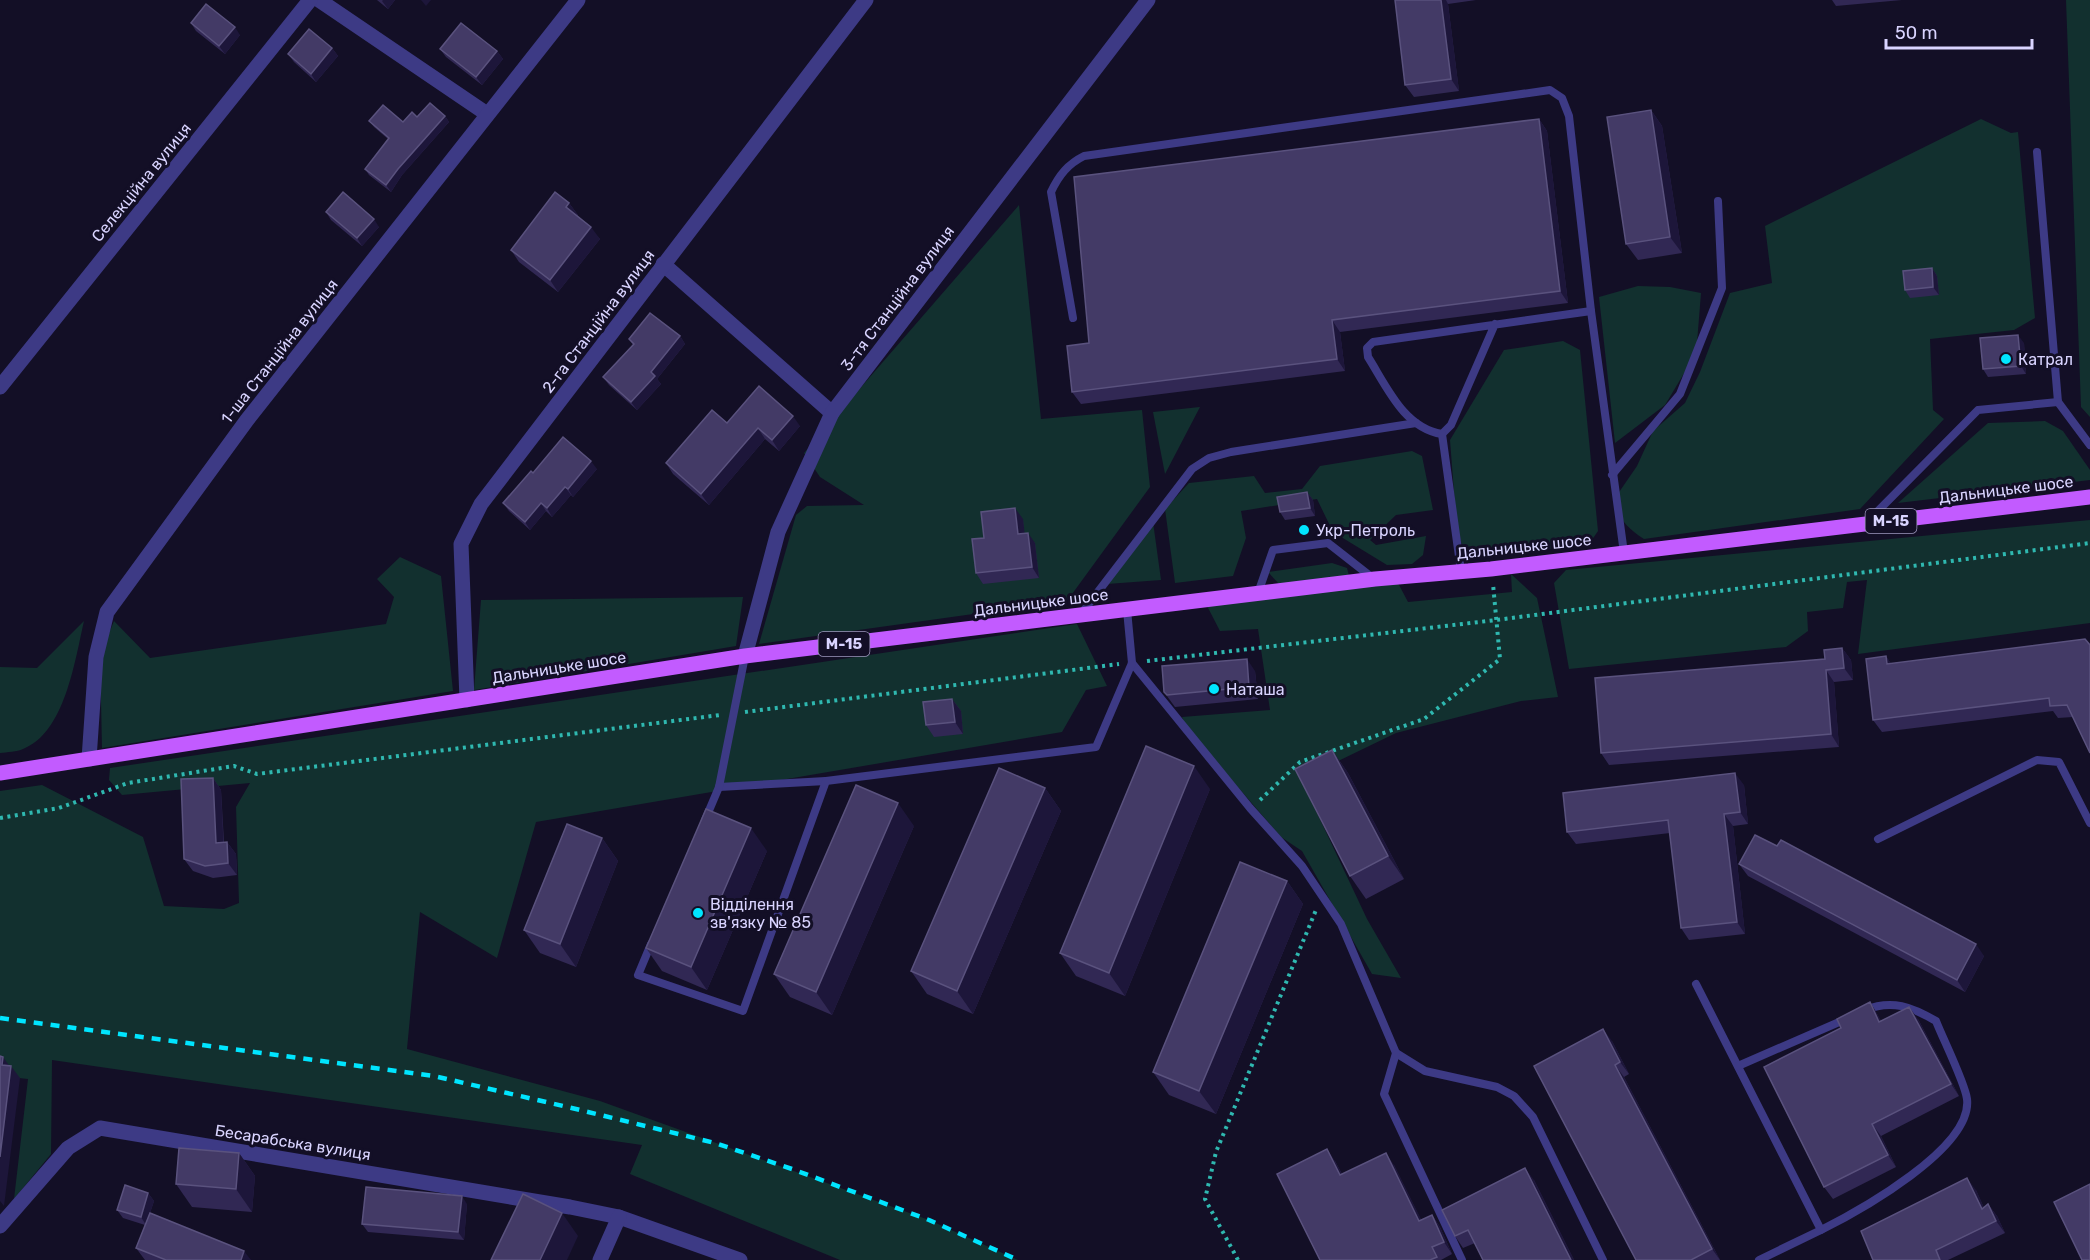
<svg xmlns="http://www.w3.org/2000/svg" width="2090" height="1260" viewBox="0 0 2090 1260" font-family="Rubik,sans-serif">
<rect width="100%" height="100%" fill="#130f26"/>
<g fill="#12302f">
<polygon points="2066,0 2090,0 2090,417 2081,407"/>
<path d="M1981 119 2011 133 2018 132 2035 318 2014 330 1930 339 1933 410 1944 419 1860 509 1644 539C1627 528 1617 518 1615 498L1637 466 1653 431 1685 403 1700 372 1730 293 1772 283 1765 226Z"/>
<polygon points="1019,205 1041,419 1142,410 1150,487 1067,601 759,644 796,515 807,506 864,505 820,477 804,453"/>
<polygon points="1638,286 1670,287 1701,293 1697,343 1686,370 1665,405 1615,443 1599,297"/>
<polygon points="1563,341 1580,350 1598,531 1589,544 1475,559 1462,545 1457,531 1450,440 1504,350"/>
<polygon points="1200,407 1165,474 1153,412"/>
<polygon points="2045,421 2063,431 2090,470 2090,480 1898,503 1988,423"/>
<polygon points="1412,451 1422,456 1433,510 1396,515 1370,540 1376,545 1426,536 1423,555 1412,564 1387,565 1333,532 1317,499 1241,511 1246,538 1233,576 1175,583 1165,509 1189,483 1254,476 1265,493 1302,489 1320,466"/>
<polygon points="2090,520 2090,623 1858,654 1867,580 1847,582 1843,608 1807,612 1808,631 1786,647 1569,669 1554,583 1566,570"/>
<polygon points="1153,522 1161,580 1107,584"/>
<polygon points="400,557 441,576 453,691 102,748 100,655 114,621 150,658 386,624 394,597 377,579"/>
<polygon points="1332,563 1347,568 1349,576 1279,584 1268,572"/>
<polygon points="1511,574 1537,598 1558,697 1521,701 1396,733 1301,779 1367,919 1401,978 1372,974 1302,851 1281,837 1186,727 1182,717 1270,710 1258,629 1220,631 1206,604 1398,583 1408,602 1512,592"/>
<polygon points="743,597 736,646 474,690 481,600"/>
<path d="M84 621C75 660 65 733 23 749 17 752 7 752 0 753V667L37 668Z"/>
<polygon points="1077,624 1107,686 1086,690 1062,732 536,822 497,958 420,912 407,1049 600,1101 929,1220 1018,1260 840,1260 630,1174 642,1145 52,1060 51,1154 14,1199 28,1079 10,1077 0,1067 0,791 42,785 143,837 164,906 224,909 239,903 236,807 250,783 122,795 109,780 110,768"/>
</g>
<g fill="none" stroke-linecap="round" stroke-linejoin="round">
<g stroke="#2fb8b0" stroke-width="4" stroke-dasharray="3 4.5" stroke-linecap="butt">
<polyline points="1147,661 1496,620 2090,543"/>
<polyline points="745,712 1119,664"/>
<polyline points="1260,800 1300,762 1424,719 1500,659 1493,584"/>
<polyline points="0,818 59,808 128,783 234,766 257,774 720,715"/>
<polyline points="1238,1260 1205,1199 1216,1152 1316,910"/>
</g>
<g stroke="#3d3a85" stroke-width="8">
<polyline points="2037,152 2058,402 2090,445"/>
<path d="M1073 318 1051 192C1059 175 1068 164 1084 156L1550 90 1562 98 1569 116 1591 311 1624 553"/>
<path d="M1495 324 1451 425 1442 434C1404 428 1387 387 1368 357L1367 348 1373 342 1591 311"/>
<polyline points="1442,434 1461,571"/>
<polyline points="1612,475 1680,394 1722,288 1718,201"/>
<polyline points="1867,522 1978,410 2058,402"/>
<polyline points="1258,593 1273,550 1328,543 1374,579"/>
<polyline points="1081,614 1192,469 1209,458 1231,452 1416,423"/>
<polyline points="1132,663 1250,808 1302,866 1341,924 1396,1053 1425,1071 1497,1087 1514,1096 1533,1117 1603,1260"/>
<polyline points="719,787 826,781"/>
<polyline points="705,820 719,787 745,656"/>
<polyline points="1878,839 2037,760 2059,762 2090,823"/>
<polyline points="651,944 638,975 743,1011 826,781 1096,747 1132,663 1127,610"/>
<polyline points="1696,984 1821,1230 1759,1260"/>
<polyline points="1396,1053 1384,1094 1462,1260"/>
<polyline points="1738,1066 1846,1019"/>
<path d="M1821 1230C1859 1211 1973 1148 1967 1099 1965 1083 1943 1039 1936 1021 1912 1007 1892 999 1865 1010"/>
</g>
<g stroke="#3d3a85" stroke-width="15">
<polyline points="319,0 487,114"/>
<polyline points="663,264 832,413"/>
<polyline points="0,387 310,0"/>
<polyline points="745,656 778,532 832,413 1148,0"/>
<polyline points="467,700 461,544 481,504 866,0"/>
<polyline points="89,759 96,657 107,612 247,420 578,0"/>
<polyline points="0,1226 68,1148 100,1128 570,1207 619,1217 740,1260"/>
<polyline points="600,1260 619,1217"/>
</g>
<polyline stroke="#c25bff" stroke-width="15" points="0,773 745,656 1375,579 1491,569 2090,497"/>
<polyline stroke="#00e5ff" stroke-width="4.5" stroke-dasharray="9 8" stroke-linecap="butt" points="0,1018 434,1076 576,1109 715,1143 792,1169 929,1220 1018,1260"/>
</g>
<g fill="#312854">
<polygon points="377,0 395,0 388,9"/>
<polygon points="1395,0 1476,0 1448,4 1459,91 1414,97 1405,85"/>
<polygon points="1832,0 1902,0 1836,6"/>
<polygon points="191,23 240,35 225,54 196,31"/>
<polygon points="332,48 338,56 316,82 294,62 288,54"/>
<polygon points="440,49 497,51 503,59 482,85 446,57"/>
<polygon points="1651,110 1662,126 1682,253 1638,260 1626,244"/>
<polygon points="445,116 449,122 402,175 391,192 369,175 365,169 388,139 374,127 369,121 403,122 417,117"/>
<polygon points="1539,119 1547,131 1568,303 1340,332 1345,371 1081,404 1072,392 1089,343"/>
<polygon points="569,203 578,215 577,216 600,239 558,292 519,262 511,250"/>
<polygon points="326,212 379,227 362,246 331,220"/>
<polygon points="1932,268 1937,276 1939,295 1910,298 1905,290"/>
<polygon points="680,336 685,344 657,379 661,384 637,410 609,385 603,377 633,345 629,339"/>
<polygon points="2024,343 2026,374 1988,377 1983,369"/>
<polygon points="727,423 800,426 779,451 765,439 709,505 673,474 666,463"/>
<polygon points="597,469 573,497 571,495 552,517 546,511 530,530 509,511 503,503 533,473"/>
<polygon points="1307,492 1313,500 1315,516 1285,520 1280,512"/>
<polygon points="1023,519 1024,533 1035,543 1039,578 983,584 976,573"/>
<polygon points="2085,639 2073,717 2058,718 2053,711 1882,732 1873,720 1886,656 1891,664"/>
<polygon points="1842,648 1851,660 1853,680 1834,682 1839,747 1609,765 1601,753 1825,659"/>
<polygon points="1255,671 1258,699 1175,707 1164,692"/>
<polygon points="952,699 961,711 963,734 934,737 926,725"/>
<polygon points="1332,750 1348,773 1404,879 1366,899 1350,876"/>
<polygon points="213,778 221,790 224,842 227,842 236,854 237,875 213,878 193,871 184,859"/>
<polygon points="1744,785 1748,824 1733,826 1745,934 1689,940 1681,928 1670,833 1576,844 1567,832"/>
<polygon points="1045,788 1061,811 973,1014 927,994 911,971"/>
<polygon points="1210,789 1125,996 1076,976 1060,953"/>
<polygon points="914,826 832,1015 790,997 774,974"/>
<polygon points="602,838 618,861 576,967 540,953 524,930"/>
<polygon points="1777,846 1984,956 1965,992 1748,876 1739,864"/>
<polygon points="767,851 707,990 662,971 646,948"/>
<polygon points="1287,881 1303,904 1216,1114 1169,1095 1153,1072"/>
<polygon points="1870,1002 1881,1021 1918,1019 1959,1096 1881,1136 1896,1167 1833,1199 1824,1187 1841,1028"/>
<polygon points="1612,1041 1629,1074 1624,1077 1720,1260 1636,1260"/>
<polygon points="239,1153 255,1176 252,1212 192,1207 176,1184"/>
<polygon points="1335,1161 1342,1174 1394,1165 1421,1220 1432,1215 1440,1227 1452,1254 1441,1260 1320,1260"/>
<polygon points="1534,1180 1574,1260 1483,1260 1475,1243 1463,1248 1455,1236"/>
<polygon points="1976,1190 1984,1208 1988,1204 1997,1216 2005,1233 1948,1260 1873,1260"/>
<polygon points="148,1193 154,1201 150,1213 251,1260 145,1260 136,1248 145,1225 123,1218 117,1210"/>
<polygon points="467,1204 464,1240 368,1232 362,1224"/>
</g>
<g fill="#1d163a">
<polygon points="383,0 395,0 388,9 382,1"/>
<polygon points="421,0 431,0 426,6"/>
<polygon points="1441,0 1446,0 1448,4 1459,91 1451,79"/>
<polygon points="235,27 240,35 225,54 219,46"/>
<polygon points="332,48 338,56 316,82 311,74"/>
<polygon points="497,51 503,59 482,85 476,77"/>
<polygon points="1651,110 1662,126 1682,253 1670,237"/>
<polygon points="445,116 449,122 402,175 391,192 386,185 398,169"/>
<polygon points="1539,119 1547,131 1568,303 1560,291"/>
<polygon points="569,203 578,215 575,219 566,207"/>
<polygon points="374,219 379,227 362,246 357,238"/>
<polygon points="591,227 600,239 558,292 550,280"/>
<polygon points="1932,268 1937,276 1939,295 1933,287"/>
<polygon points="1332,320 1340,332 1345,371 1337,359"/>
<polygon points="2018,335 2024,343 2026,374 2021,366"/>
<polygon points="680,336 685,344 657,379 661,384 637,410 631,402 651,372"/>
<polygon points="793,416 800,426 779,451 772,440"/>
<polygon points="758,428 765,439 709,505 701,494"/>
<polygon points="591,461 597,469 573,497 568,489"/>
<polygon points="565,487 571,495 552,517 547,508"/>
<polygon points="1307,492 1313,500 1315,516 1310,508"/>
<polygon points="541,503 546,511 530,530 525,522"/>
<polygon points="1015,508 1023,519 1026,545 1018,534"/>
<polygon points="1028,533 1035,543 1039,578 1032,567"/>
<polygon points="1842,648 1851,660 1853,680 1844,668"/>
<polygon points="1886,656 1894,668 1887,664"/>
<polygon points="1247,659 1255,671 1258,699 1249,687"/>
<polygon points="1826,670 1834,682 1839,747 1831,734"/>
<polygon points="952,699 961,711 963,734 955,722"/>
<polygon points="1332,750 1348,773 1404,879 1388,856"/>
<polygon points="1194,766 1210,789 1125,996 1109,973"/>
<polygon points="1735,773 1744,785 1748,824 1740,812"/>
<polygon points="213,778 221,790 224,855 216,843"/>
<polygon points="1045,788 1061,811 973,1014 957,991"/>
<polygon points="898,803 914,826 832,1015 816,992"/>
<polygon points="1724,814 1733,826 1745,934 1737,922"/>
<polygon points="751,828 767,851 707,990 691,967"/>
<polygon points="602,838 618,861 576,967 560,944"/>
<polygon points="227,842 236,854 237,875 228,863"/>
<polygon points="1287,881 1303,904 1216,1114 1199,1091"/>
<polygon points="1976,944 1984,956 1965,992 1957,980"/>
<polygon points="1870,1002 1878,1015 1888,1034 1879,1022"/>
<polygon points="1909,1007 1918,1019 1959,1096 1951,1084"/>
<polygon points="1603,1029 1612,1041 1629,1074 1620,1062"/>
<polygon points="3,1057 11,1068 11,1066 20,1078 4,1206 0,1201 0,1157"/>
<polygon points="1615,1065 1624,1077 1720,1260 1712,1249"/>
<polygon points="1872,1124 1881,1136 1896,1167 1888,1155"/>
<polygon points="1327,1149 1335,1161 1349,1187 1340,1175"/>
<polygon points="239,1153 255,1176 252,1212 236,1189"/>
<polygon points="1386,1153 1394,1165 1428,1233 1419,1221"/>
<polygon points="1525,1168 1534,1180 1574,1260 1571,1260"/>
<polygon points="1967,1178 1976,1190 1990,1221 1982,1209"/>
<polygon points="148,1193 154,1201 146,1225 141,1217"/>
<polygon points="462,1196 467,1204 464,1240 458,1232"/>
<polygon points="1988,1204 1997,1216 2005,1233 1996,1221"/>
<polygon points="562,1213 578,1236 567,1260 540,1260"/>
<polygon points="1432,1215 1440,1227 1452,1254 1444,1242"/>
<polygon points="244,1251 251,1260 241,1260"/>
</g>
<g fill="#433a66" stroke="#5a527e" stroke-width="1.5">
<polygon points="1395,0 1441,0 1451,79 1405,85"/>
<polygon points="206,4 235,27 219,46 191,23"/>
<polygon points="461,23 497,51 476,77 440,49"/>
<polygon points="309,29 332,48 311,74 288,54"/>
<polygon points="430,103 445,116 398,169 386,185 365,169 389,138 369,121 383,105 403,122 412,112 417,117"/>
<polygon points="1651,110 1670,237 1626,244 1607,117"/>
<polygon points="1539,119 1560,291 1332,320 1337,359 1072,392 1067,346 1089,343 1074,177"/>
<polygon points="343,192 374,219 357,238 326,212"/>
<polygon points="555,192 569,203 566,207 591,227 550,280 511,250"/>
<polygon points="1932,268 1933,287 1905,290 1903,271"/>
<polygon points="650,313 680,336 651,372 655,376 631,402 603,377 634,344 629,339"/>
<polygon points="2018,335 2021,366 1983,369 1980,338"/>
<polygon points="759,386 793,416 772,440 758,428 701,494 666,463 712,410 727,423"/>
<polygon points="563,437 591,461 568,489 565,487 547,508 541,503 525,522 503,503 531,471 533,473"/>
<polygon points="1307,492 1310,508 1280,512 1277,497"/>
<polygon points="1015,508 1018,534 1028,533 1032,567 976,573 972,539 984,538 981,512"/>
<polygon points="2085,639 2090,645 2090,753 2067,705 2050,706 2049,698 1873,720 1866,659 1886,656 1887,664"/>
<polygon points="1842,648 1844,668 1826,670 1831,734 1601,753 1595,678 1825,659 1824,650"/>
<polygon points="1247,659 1249,687 1167,695 1164,692 1162,666"/>
<polygon points="952,699 955,722 926,725 923,702"/>
<polygon points="1146,746 1194,766 1109,973 1060,953"/>
<polygon points="1332,750 1388,856 1350,876 1295,769"/>
<polygon points="999,768 1045,788 957,991 911,971"/>
<polygon points="1735,773 1740,812 1724,814 1737,922 1681,928 1668,820 1567,832 1563,793"/>
<polygon points="213,778 216,843 227,842 228,863 205,866 184,859 181,779"/>
<polygon points="856,785 898,803 816,992 774,974"/>
<polygon points="706,809 751,828 691,967 646,948"/>
<polygon points="567,824 602,838 560,944 524,930"/>
<polygon points="1755,835 1777,846 1781,840 1976,944 1957,980 1739,864"/>
<polygon points="1240,862 1287,881 1199,1091 1153,1072"/>
<polygon points="1870,1002 1879,1022 1909,1007 1951,1084 1872,1124 1888,1155 1824,1187 1764,1067 1841,1028 1837,1019"/>
<polygon points="1603,1029 1620,1062 1615,1065 1712,1249 1691,1260 1636,1260 1534,1066"/>
<polygon points="0,1056 3,1057 2,1065 11,1066 0,1157"/>
<polygon points="179,1148 239,1153 236,1189 176,1184"/>
<polygon points="1327,1149 1340,1175 1386,1153 1419,1221 1432,1215 1444,1242 1432,1247 1437,1257 1430,1260 1320,1260 1277,1174"/>
<polygon points="1525,1168 1571,1260 1483,1260 1468,1230 1455,1236 1442,1210"/>
<polygon points="1967,1178 1982,1209 1988,1204 1996,1221 1936,1250 1940,1260 1873,1260 1861,1231"/>
<polygon points="2090,1184 2090,1260 2082,1260 2054,1202"/>
<polygon points="125,1185 148,1193 141,1217 117,1210"/>
<polygon points="366,1187 462,1196 458,1232 362,1224"/>
<polygon points="523,1194 562,1213 540,1260 491,1260"/>
<polygon points="150,1213 244,1251 241,1260 166,1260 136,1248"/>
</g>
<g fill="#00e5ff" stroke="#130f26" stroke-width="2">
<circle cx="2006" cy="359" r="6"/>
<circle cx="1304" cy="530" r="6"/>
<circle cx="1214" cy="689" r="6"/>
<circle cx="698" cy="913" r="6"/>
</g>
<g text-anchor="middle" stroke-width="6" stroke-linejoin="round" paint-order="stroke">
<g fill="#130f26" stroke="#9e99be" stroke-width="1.5">
<rect x="1865.5" y="509" width="51" height="24" rx="4.5"/>
<rect x="818.5" y="632" width="51" height="24" rx="4.5"/>
</g>
<g font-size="15" font-weight="bold" fill="#d9d4ff">
<text x="1891" y="526">М-15</text>
<text x="844" y="649">М-15</text>
</g>
<g font-size="16" fill="#d9d4ff" stroke="#130f26">
<text transform="translate(141 182) rotate(-51)" y="6">Селекційна вулиця</text>
<text transform="translate(897 298) rotate(-53)" y="6">3-тя Станційна вулиця</text>
<text transform="translate(598 321) rotate(-53)" y="6">2-га Станційна вулиця</text>
<text transform="translate(279 351) rotate(-52)" y="6">1-ша Станційна вулиця</text>
<text transform="translate(2006 489) rotate(-7)" y="6">Дальницьке шосе</text>
<text transform="translate(1524 546) rotate(-6)" y="6">Дальницьке шосе</text>
<text transform="translate(1041 602) rotate(-7)" y="6">Дальницьке шосе</text>
<text transform="translate(559 667) rotate(-9)" y="6">Дальницьке шосе</text>
<text transform="translate(293 1142) rotate(9)" y="6">Бесарабська вулиця</text>
</g>
<g font-size="16" fill="#d9d4ff" stroke="#130f26" text-anchor="start">
<text x="2018" y="365">Катрал</text>
<text x="1316" y="536">Укр-Петроль</text>
<text x="1226" y="695">Наташа</text>
<text x="710" y="910">Відділення<tspan x="710" dy="18">зв'язку № 85</tspan></text>
</g>
</g>
<path d="M1886 39v9h146v-9" fill="none" stroke="#d9d4ff" stroke-width="3"/>
<text x="1895" y="39" font-size="18" fill="#d9d4ff" stroke="#130f26" stroke-width="4.5" paint-order="stroke">50 m</text>
</svg>
